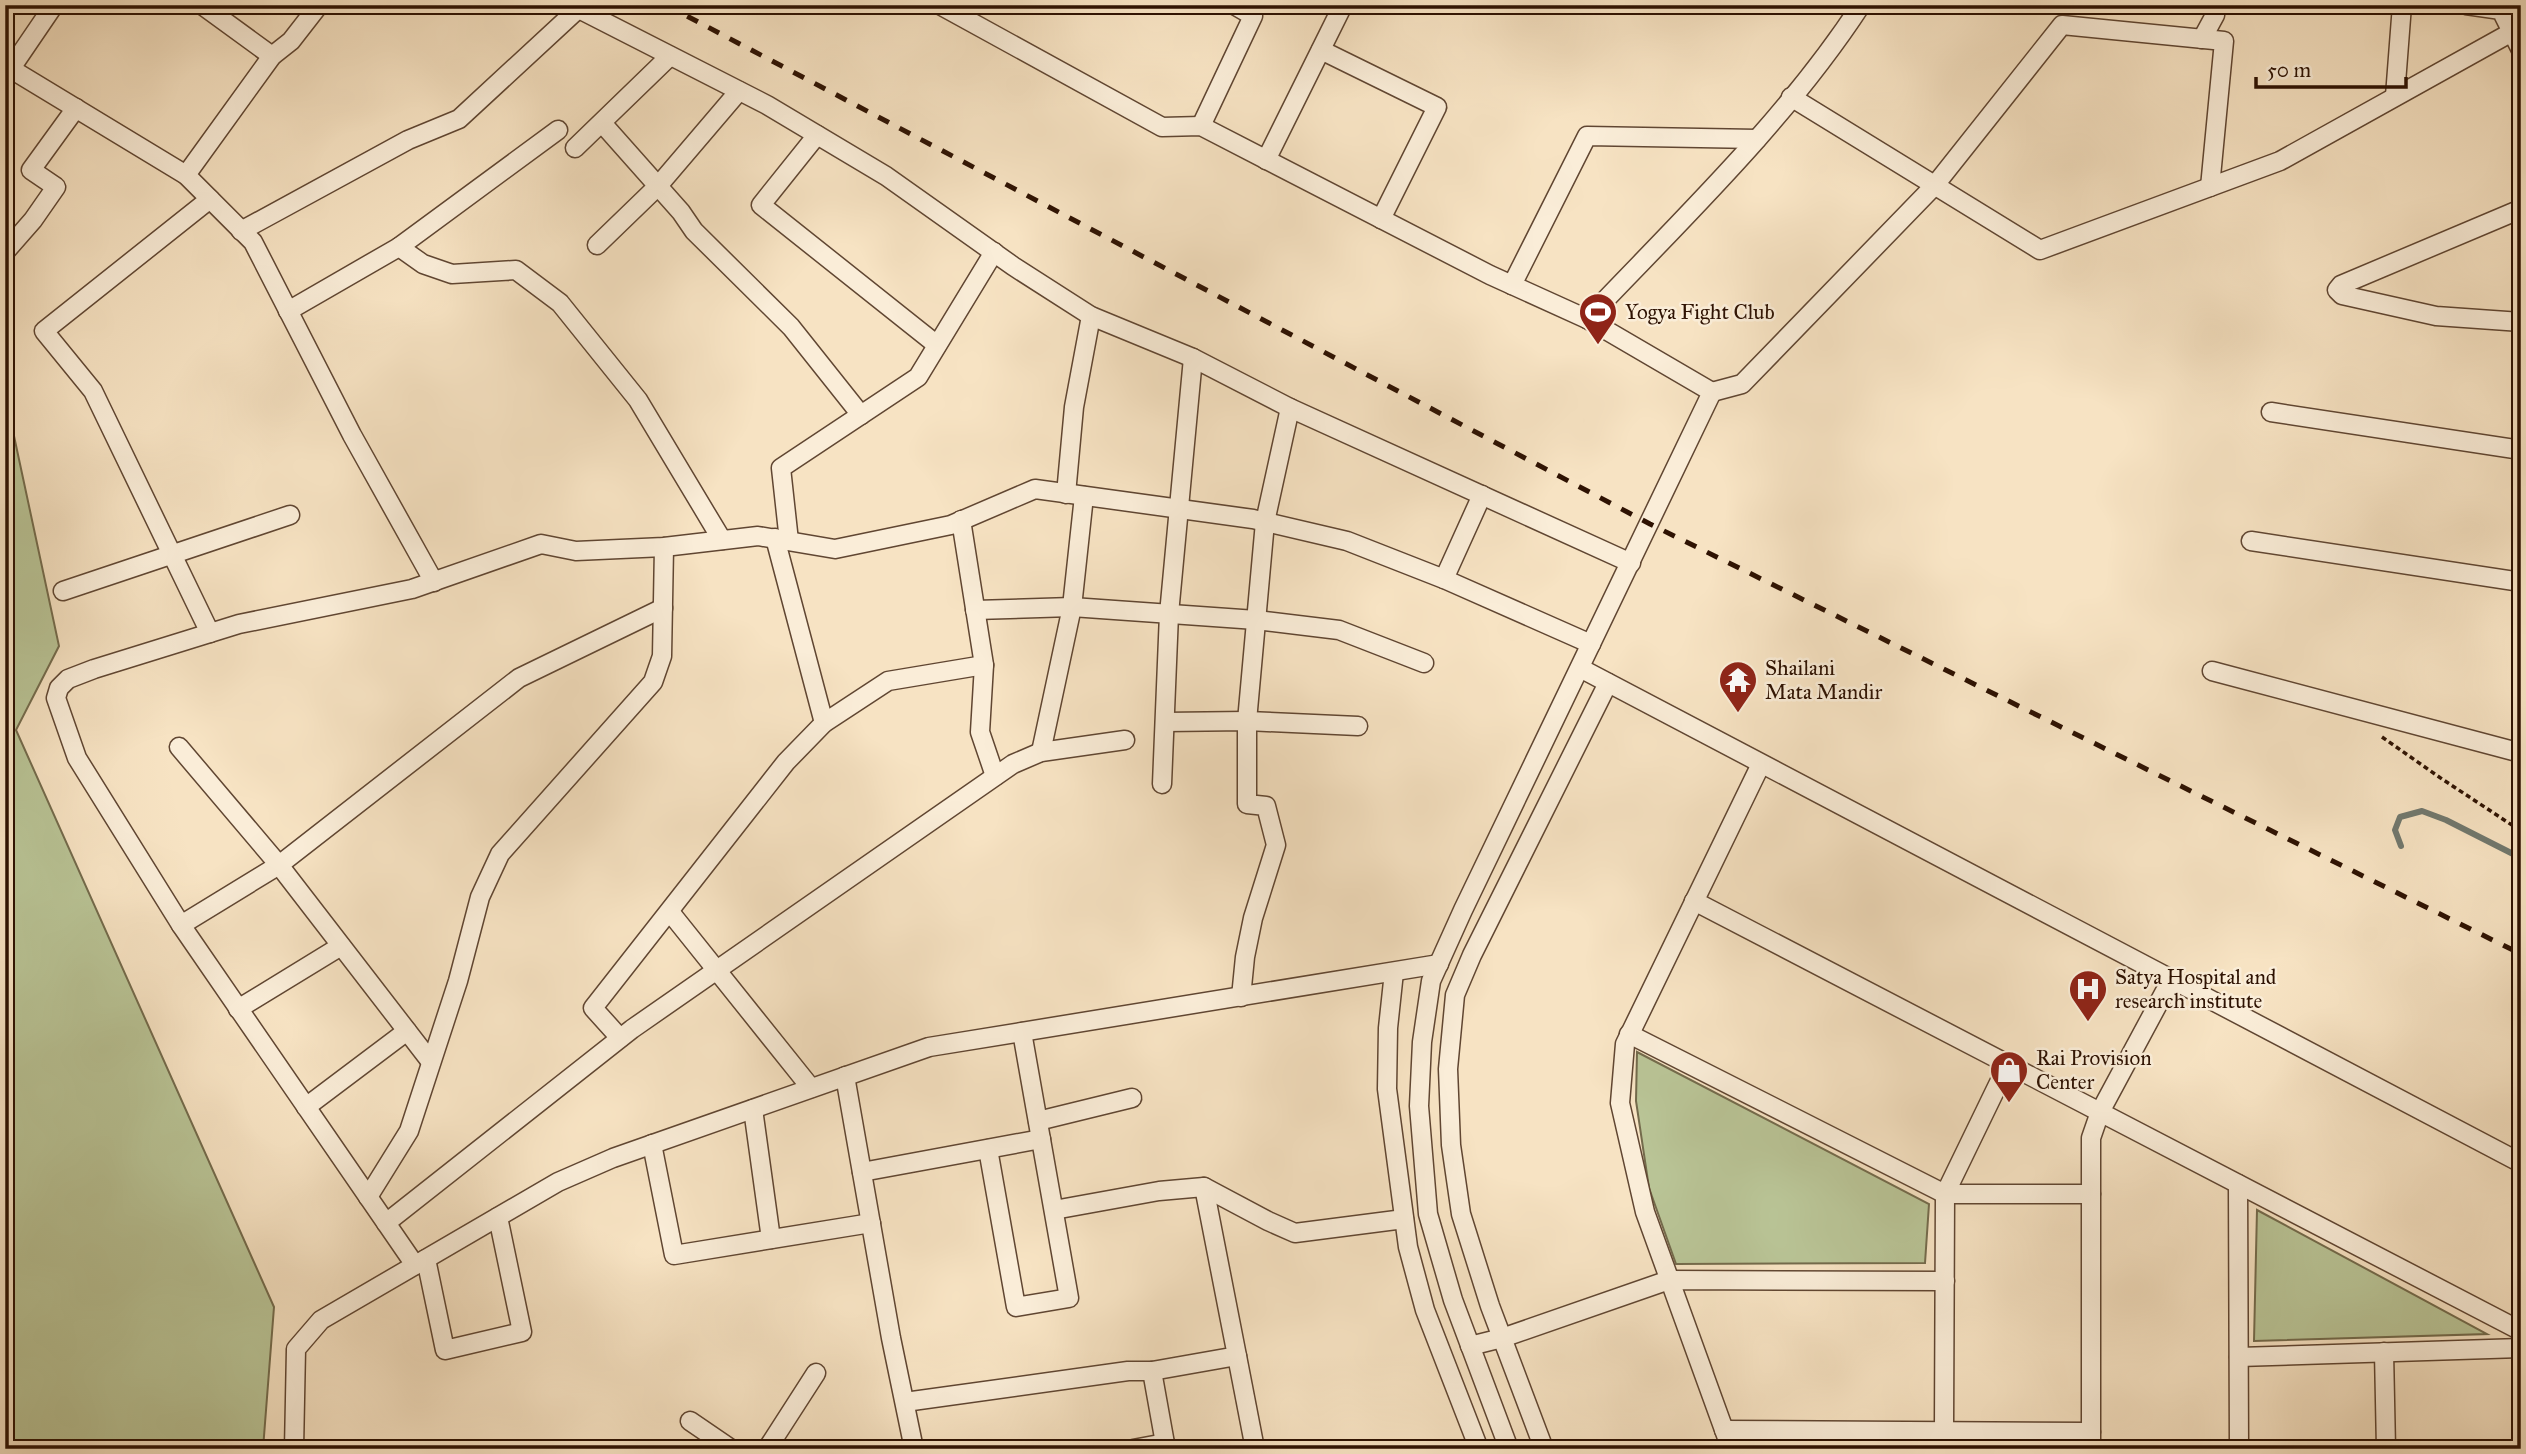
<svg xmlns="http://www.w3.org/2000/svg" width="2526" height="1454" viewBox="0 0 2526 1454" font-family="'IM FELL Great Primer',serif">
<rect width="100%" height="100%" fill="#f7e3c3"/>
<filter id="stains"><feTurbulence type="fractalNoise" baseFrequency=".00286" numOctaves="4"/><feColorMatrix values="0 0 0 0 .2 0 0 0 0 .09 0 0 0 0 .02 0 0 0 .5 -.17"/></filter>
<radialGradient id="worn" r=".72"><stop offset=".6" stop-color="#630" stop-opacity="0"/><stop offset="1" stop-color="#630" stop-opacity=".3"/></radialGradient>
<g fill="#b9c496" stroke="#746b4c" stroke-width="2">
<polygon points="11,422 59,646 16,730 274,1307 263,1449 5,1449 5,423"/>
<polygon points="1637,1052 1929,1204 1925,1263 1676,1264 1649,1188 1636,1101"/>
<polygon points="2257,1210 2487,1334 2254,1341"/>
</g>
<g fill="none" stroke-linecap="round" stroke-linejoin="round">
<polyline stroke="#71796f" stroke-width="6" points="2401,846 2395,830 2400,817 2422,811 2446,820 2521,858"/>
<defs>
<g id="minor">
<polyline points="202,5 272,56"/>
<polyline points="571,5 767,105 886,176 1013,266 1091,316 1193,358 1290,408 1631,563"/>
<polyline points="940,5 1162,127 1201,126 1490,275 1587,319"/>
<polyline points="2466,5 2501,10 2521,50"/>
<polyline points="2202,39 2215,15 2216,5"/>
<polyline points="1321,50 1437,107 1381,219"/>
<polyline points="11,69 186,175 253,242 352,435 434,582"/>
<polyline points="5,77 54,5"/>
<polyline points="2395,96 2402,5"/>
<polyline points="1791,97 2040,250 2280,161 2521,27"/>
<polyline points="602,123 681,212 694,231 791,327 861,415"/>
<polyline points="1201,126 1253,16 1234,5"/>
<polyline points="817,135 761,205 937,345"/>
<polyline points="575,148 670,56"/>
<polyline points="1266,160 1343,5"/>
<polyline points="186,175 272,56 291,41 319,5"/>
<polyline points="210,199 44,331 93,391 210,633"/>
<polyline points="2521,209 2341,285 2337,290 2342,295 2436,316 2521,322"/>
<polyline points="241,231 408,140 459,119 578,9"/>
<polyline points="597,245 658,186 739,91"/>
<polyline points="399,247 558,130"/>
<polyline points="5,252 33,220 56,187 31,170 76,108"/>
<polyline points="1512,285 1587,136 1757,139"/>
<polyline points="288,311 399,247 423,264 452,274 516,270 560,303 638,400 722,540"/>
<polyline points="1712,392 1742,384 1935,185 2062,25 2224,41 2210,187"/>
<polyline points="2271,412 2521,450"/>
<polyline points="1066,494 1074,407 1091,316"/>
<polyline points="961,520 984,665 980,732 995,776"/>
<polyline points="775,538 824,723"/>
<polyline points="789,541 781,468 918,377 994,252"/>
<polyline points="2251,541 2521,582"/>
<polyline points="1444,579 1482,495"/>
<polyline points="63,591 290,515"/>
<polyline points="975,610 1072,607 1256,620 1339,630 1424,663"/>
<polyline points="1580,668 2521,1163"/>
<polyline points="2212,671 2521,753"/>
<polyline points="1165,722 1247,721 1358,726"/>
<polyline points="179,747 279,865 431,1062"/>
<polyline points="1041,752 1072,607 1084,496"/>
<polyline points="1162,784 1169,614 1193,358"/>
<polyline points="1694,901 2521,1331"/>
<polyline points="670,912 811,1088"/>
<polyline points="181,925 279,865 519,678 663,608"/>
<polyline points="1394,972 1388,1028 1387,1089 1408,1247 1425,1310 1479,1449"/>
<polyline points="1241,997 1245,957 1253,918 1276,845 1266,806 1247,804 1247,721 1265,522 1290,408"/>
<polyline points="238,1009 341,946"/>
<polyline points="1629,1034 1945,1194 2091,1194"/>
<polyline points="620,1038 593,1008 786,762 824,723 888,681 984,665"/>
<polyline points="845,1076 891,1338 914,1449"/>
<polyline points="306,1107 407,1031"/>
<polyline points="753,1109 771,1239"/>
<polyline points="1038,1121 1132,1098"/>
<polyline points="652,1144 674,1255 871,1223"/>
<polyline points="988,1149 1016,1307 1069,1298 1022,1032"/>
<polyline points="862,1172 1041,1139"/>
<polyline points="2238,1184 2239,1449"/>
<polyline points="368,1197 409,1131 458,981 480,897 500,854 653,682 662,656 664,547"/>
<polyline points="1054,1210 1159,1191 1204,1187 1268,1221 1295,1233 1404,1219"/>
<polyline points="386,1223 632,1029 1013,764 1041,752 1125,740"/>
<polyline points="426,1259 445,1350 522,1332 498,1217"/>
<polyline points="415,1265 181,925 77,758 56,698 59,688 68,679 94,669 239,624 412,589 541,544 576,551 664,547 758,536 835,549 951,525 1035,489 1253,519 1347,541 1444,579 1591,644"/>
<polyline points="1470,1346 1502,1338 1669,1280 1945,1281"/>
<polyline points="2384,1352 2386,1449"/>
<polyline points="1237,1356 1255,1449"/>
<polyline points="2239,1357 2521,1348"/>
<polyline points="905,1402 1128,1371 1152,1371"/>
<polyline points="690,1421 731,1449"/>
<polyline points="1724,1430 2091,1432"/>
<polyline points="1944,1430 1945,1194 2008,1064"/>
<polyline points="294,1449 296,1349 321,1320 558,1182 613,1158 929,1047 1439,964"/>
<polyline points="767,1449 816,1373"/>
<polyline points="1133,1449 1165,1443"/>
<polyline points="1166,1449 1152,1371 1237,1356 1204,1187"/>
<path d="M1509 1449 1453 1300 1428 1214 1419 1106 1422 1042 1431 981 1463 910 1712 392 1587 319C1681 220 1786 120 1861 5"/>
<polyline points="1544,1449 1490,1306 1461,1214 1451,1145 1448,1069 1455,995 1472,955 1608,683"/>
<polyline points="1731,1449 1645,1212 1620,1103 1625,1044 1761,764"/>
<polyline points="2091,1449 2091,1138 2100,1112 2171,980"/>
</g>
</defs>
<use href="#minor" stroke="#604632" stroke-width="21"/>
<polyline stroke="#2e1202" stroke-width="3.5" stroke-dasharray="5 3.5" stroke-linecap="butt" points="2382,737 2442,779 2521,831"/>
<use href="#minor" stroke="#faedd8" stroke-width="18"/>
<polyline stroke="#2e1202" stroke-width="5" stroke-dasharray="12 12" stroke-linecap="butt" points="666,5 1650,524 2521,954"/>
</g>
<defs>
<symbol id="stadium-pin" viewBox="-11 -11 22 30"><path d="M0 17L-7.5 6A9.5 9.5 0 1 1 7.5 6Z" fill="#8f2418" stroke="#faedd8"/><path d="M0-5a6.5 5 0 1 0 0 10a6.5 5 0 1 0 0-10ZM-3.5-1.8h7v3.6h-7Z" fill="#fff"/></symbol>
<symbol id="temple-pin" viewBox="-11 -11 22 30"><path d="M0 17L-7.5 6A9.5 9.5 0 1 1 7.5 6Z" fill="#8f2418" stroke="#faedd8"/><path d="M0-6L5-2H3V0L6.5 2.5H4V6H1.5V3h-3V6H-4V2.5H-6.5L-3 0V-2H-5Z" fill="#fff"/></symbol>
<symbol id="hospital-pin" viewBox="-11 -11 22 30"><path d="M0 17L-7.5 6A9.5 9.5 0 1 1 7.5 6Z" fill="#8f2418" stroke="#faedd8"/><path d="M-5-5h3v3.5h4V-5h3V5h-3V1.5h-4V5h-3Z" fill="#fff"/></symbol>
<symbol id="shop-pin" viewBox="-11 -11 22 30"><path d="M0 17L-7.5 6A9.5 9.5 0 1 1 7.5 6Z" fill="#8f2418" stroke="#faedd8"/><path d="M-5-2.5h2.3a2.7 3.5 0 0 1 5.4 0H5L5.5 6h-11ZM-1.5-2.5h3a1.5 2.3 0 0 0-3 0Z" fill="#fff"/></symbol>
</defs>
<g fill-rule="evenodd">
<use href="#stadium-pin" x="1576" y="290" width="44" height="60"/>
<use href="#temple-pin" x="1716" y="658" width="44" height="60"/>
<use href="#hospital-pin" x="2066" y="967" width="44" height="60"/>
<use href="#shop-pin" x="1987" y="1048" width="44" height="60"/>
</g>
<g text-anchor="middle" stroke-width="5" stroke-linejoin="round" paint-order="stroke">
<g font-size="21" fill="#2e1202" stroke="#faedd8" text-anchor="start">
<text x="1625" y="319">Yogya Fight Club</text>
<text x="1765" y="675">Shailani<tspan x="1765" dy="24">Mata Mandir</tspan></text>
<text x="2115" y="984">Satya Hospital and<tspan x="2115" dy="24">research institute</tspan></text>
<text x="2036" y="1065">Rai Provision<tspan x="2036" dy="24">Center</tspan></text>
</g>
</g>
<rect width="2526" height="1454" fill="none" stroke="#f7e3c3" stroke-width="28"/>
<rect x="7" y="7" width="2512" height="1440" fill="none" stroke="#2e1202" stroke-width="3.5"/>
<rect x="14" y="14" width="2498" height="1426" fill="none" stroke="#2e1202" stroke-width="2"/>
<path d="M2256 77v10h150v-10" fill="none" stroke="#2e1202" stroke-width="3.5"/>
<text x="2267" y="77" font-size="21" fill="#2e1202" stroke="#faedd8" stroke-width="5" paint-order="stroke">50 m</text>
<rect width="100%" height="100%" filter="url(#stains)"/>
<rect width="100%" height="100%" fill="url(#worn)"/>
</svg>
